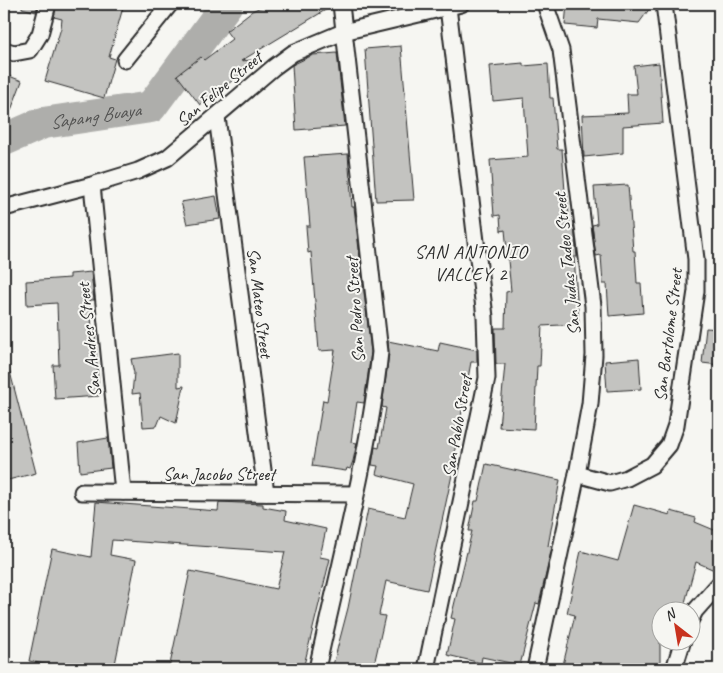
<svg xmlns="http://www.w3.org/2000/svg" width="723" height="673" viewBox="0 0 723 673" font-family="Caveat,sans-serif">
<rect width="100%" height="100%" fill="#f6f6f2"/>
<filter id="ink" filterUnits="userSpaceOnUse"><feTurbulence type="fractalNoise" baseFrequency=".02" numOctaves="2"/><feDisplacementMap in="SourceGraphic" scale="10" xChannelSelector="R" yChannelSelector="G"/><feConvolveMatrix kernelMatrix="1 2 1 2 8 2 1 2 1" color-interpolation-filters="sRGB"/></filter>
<g filter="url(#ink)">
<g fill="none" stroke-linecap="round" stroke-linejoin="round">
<path stroke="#aeaeab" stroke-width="32" id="s1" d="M4 140 43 123 151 107 227 4"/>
</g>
<g fill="#c3c3c0" stroke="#2b2b2b">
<polygon points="22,4 38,4 36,12 22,8"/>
<polygon points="57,4 124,4 109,57 115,59 104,98 45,81 61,28 62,19 54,17"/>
<polygon points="267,4 332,4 332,6 241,61 261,59 200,105 177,75 201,57 204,60 232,39 226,31 252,11"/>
<polygon points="567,4 653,4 639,23 598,19 597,28 565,25"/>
<polygon points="401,46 414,200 376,201 365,49"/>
<polygon points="337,53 345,126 296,130 292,65 313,55"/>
<polygon points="523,63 523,66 548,64 550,98 553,98 557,149 562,149 565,192 567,192 570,226 574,226 577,257 574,257 579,324 542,326 540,366 537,366 534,429 499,427 505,364 496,364 495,328 505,328 506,292 511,291 505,230 501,231 500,215 494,216 490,160 528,157 524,98 493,101 490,66"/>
<polygon points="659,63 663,123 623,126 623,153 584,157 582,115 628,113 627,94 637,94 634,66"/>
<polygon points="4,74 22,81 5,126 4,125"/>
<polygon points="348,154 352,207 354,207 371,352 364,403 357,402 351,442 357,443 353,461 350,469 347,468 346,471 312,466 323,400 327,401 335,350 319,351 311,252 308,253 306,226 310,226 304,157"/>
<polygon points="628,185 633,251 635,251 637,283 641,283 643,313 609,316 607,284 603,284 601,255 596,256 592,225 597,224 594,187"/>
<polygon points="216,196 220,219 187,224 181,202"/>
<polygon points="91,272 94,300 90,300 92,331 95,331 99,396 55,399 53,365 59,365 57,303 27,305 26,281 70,278 70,274"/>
<polygon points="706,328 719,329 719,365 702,363"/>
<polygon points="388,341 438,351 440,342 477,350 477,362 471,362 453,460 455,461 427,590 386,581 379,615 385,616 373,669 332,669 348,608 368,509 405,517 413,484 376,474 378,466 372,465 375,447 379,448 386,408 382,407 389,353"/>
<polygon points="178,353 178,387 184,386 176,423 161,416 157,426 143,427 140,393 132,394 134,373 131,359"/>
<polygon points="639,358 641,389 607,391 605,361"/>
<polygon points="4,368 9,368 36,473 4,481"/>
<polygon points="108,438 111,468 80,472 78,443"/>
<polygon points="486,464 560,480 548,546 552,547 539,604 536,603 520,665 482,657 481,663 447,655 455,619 451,618 472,531 469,531 475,501 478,501"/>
<polygon points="96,502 218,511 219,502 263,504 263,507 286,511 285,520 326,529 320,557 330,559 303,669 169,669 190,571 276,589 285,552 112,540 110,555 136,560 114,669 70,669 29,661 52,549 91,557"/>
<polygon points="634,505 670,515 671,511 696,518 695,522 719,532 719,572 696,562 683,610 660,610 660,669 562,669 575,615 567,613 581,551 618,561"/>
</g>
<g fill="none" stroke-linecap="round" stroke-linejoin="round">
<defs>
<g id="minor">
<polyline points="4,50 14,53 30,50 40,34 48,4"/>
<polyline points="125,60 170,4"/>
<polyline points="217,117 266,493"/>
<polyline points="92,185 123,492"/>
<polyline points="4,208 92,185 138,171 167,158 274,67 293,53 343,32 461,4"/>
<polyline points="577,474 610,483 627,478 652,465 669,445 676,425 696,291 696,259 664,4"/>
<polyline points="82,492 355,494"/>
<polyline points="690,621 695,611 719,584"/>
<path d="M317 669C339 567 369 456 380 352L341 4"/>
<polyline points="426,669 487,378 485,317 448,7"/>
<polyline points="535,669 577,474 590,404 594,355 593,306 561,50 545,4"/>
<polyline points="674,669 683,640"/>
</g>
</defs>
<use href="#minor" stroke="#2b2b2b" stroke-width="19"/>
<use href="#minor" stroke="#f6f6f2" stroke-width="15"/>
</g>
</g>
<g text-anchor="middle" stroke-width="4" stroke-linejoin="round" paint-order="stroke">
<g font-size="18" fill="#2b2b2b" stroke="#f6f6f2">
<text transform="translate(219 89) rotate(-40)" y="6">San Felipe Street</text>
<text transform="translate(567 264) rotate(-96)" y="6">San Judas Tadeo Street</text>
<text transform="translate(260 303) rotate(83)" y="6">San Mateo Street</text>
<text transform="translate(355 310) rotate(-94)" y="6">San Pedro Street</text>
<text transform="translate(668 335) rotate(-83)" y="6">San Bartolome Street</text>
<text transform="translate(89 340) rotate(-96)" y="6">San Andres Street</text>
<text transform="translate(457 426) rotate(-80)" y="6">San Pablo Street</text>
<text x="219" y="480">San Jacobo Street</text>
</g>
<g font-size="19" font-style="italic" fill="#525251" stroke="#f6f6f2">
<text dy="7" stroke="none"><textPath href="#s1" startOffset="95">Sapang Buaya</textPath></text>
</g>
<g font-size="19" letter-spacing="1" fill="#2b2b2b" stroke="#f6f6f2">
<text x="471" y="258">SAN ANTONIO<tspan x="471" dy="22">VALLEY 2</tspan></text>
</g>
</g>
<rect width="723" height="673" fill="none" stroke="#f6f6f2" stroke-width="20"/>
<rect x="10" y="10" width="703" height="653" fill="none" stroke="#2b2b2b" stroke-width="2" filter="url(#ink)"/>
<g transform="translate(676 626) rotate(329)"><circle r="24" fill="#f6f6f2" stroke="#a5a5a2"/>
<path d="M0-4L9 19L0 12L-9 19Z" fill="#c8321e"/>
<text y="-8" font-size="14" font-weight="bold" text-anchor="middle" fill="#2b2b2b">N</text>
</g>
</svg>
